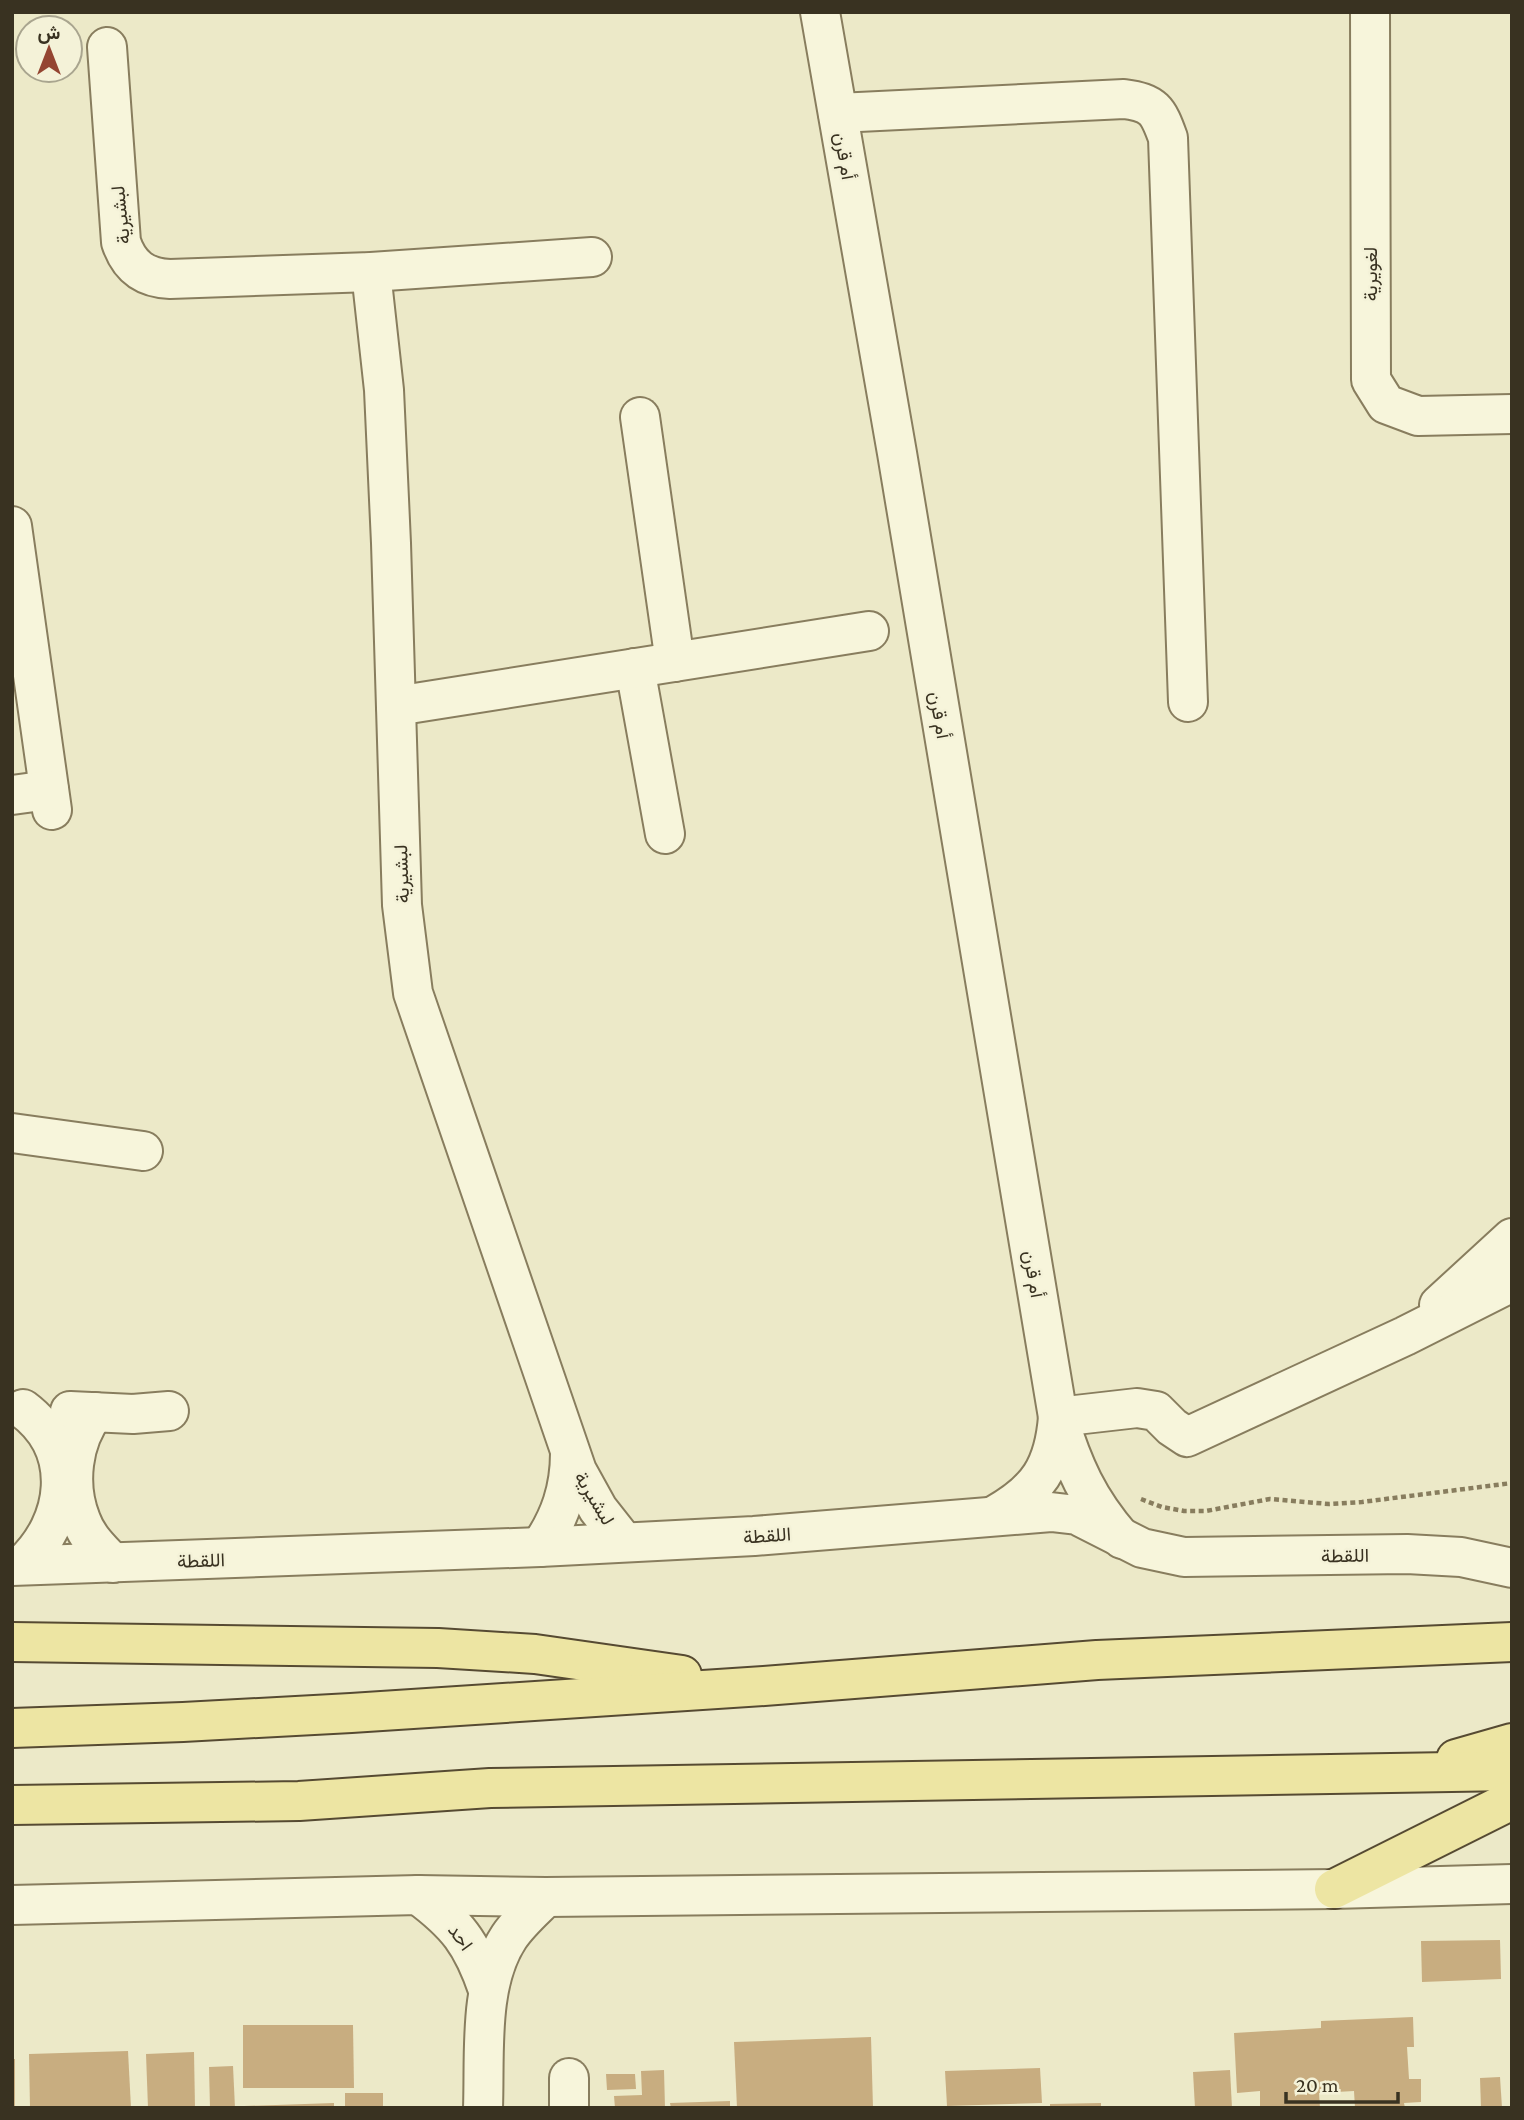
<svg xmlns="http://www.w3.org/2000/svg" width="1524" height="2120" viewBox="0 0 1524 2120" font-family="'Crimson Pro',Vazirmatn,serif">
<rect width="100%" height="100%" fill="#ece9c8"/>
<g fill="#c8ad80">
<polygon points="1500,1940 1501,1979 1422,1982 1421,1941"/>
<polygon points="1413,2017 1414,2047 1407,2047 1409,2079 1421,2079 1421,2102 1404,2103 1405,2108 1355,2108 1354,2091 1319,2093 1320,2108 1265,2108 1260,2106 1260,2091 1237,2093 1234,2033 1321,2028 1321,2021"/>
<polygon points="243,2025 353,2025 354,2088 243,2088"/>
<polygon points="871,2037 873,2108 737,2108 734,2042"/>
<polygon points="128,2051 131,2108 30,2108 29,2054"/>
<polygon points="194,2052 195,2108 148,2108 146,2054"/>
<rect x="12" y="2059" width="3" height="49"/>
<polygon points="233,2066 235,2108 210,2108 209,2067"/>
<polygon points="1040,2068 1042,2103 947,2106 945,2071"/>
<polygon points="664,2070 665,2108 615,2108 614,2096 642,2095 641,2071"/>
<polygon points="1230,2070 1232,2108 1195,2108 1193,2072"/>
<polygon points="606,2074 635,2074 636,2089 607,2090"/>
<polygon points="1500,2077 1502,2108 1481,2108 1480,2078"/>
<rect x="345" y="2093" width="38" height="15"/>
<polygon points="730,2101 730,2108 671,2108 670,2103"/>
<polygon points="334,2103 334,2108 244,2108 244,2106"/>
<polygon points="1101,2103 1101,2108 1050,2108 1050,2104"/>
</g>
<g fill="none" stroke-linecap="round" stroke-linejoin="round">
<defs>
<g id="minor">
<path d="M820 12 897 453 1058 1417C1073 1466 1088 1500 1122 1539"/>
<polyline points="1370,12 1371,380 1386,404 1418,416 1512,414"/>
<path d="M107 47 121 242C129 266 144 278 170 279L371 272 592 257"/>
<path d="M838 113 1124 99C1154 103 1158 110 1168 138L1188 702"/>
<polyline points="371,272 384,390 391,543 402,905 413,993 577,1471 598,1509 624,1542"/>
<polyline points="640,417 675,662"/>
<polyline points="12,526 52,810"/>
<polyline points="635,668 665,834"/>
<polyline points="396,706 869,631"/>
<polyline points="12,795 49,790"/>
<polyline points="12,1133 143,1151"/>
<polyline points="1439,1305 1512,1238"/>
<polyline points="70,1411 133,1414 169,1411"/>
<path d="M95 1412C72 1441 67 1485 81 1520 87 1537 100 1550 113 1563"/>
<polyline points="1058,1417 1137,1408 1156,1411 1172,1427 1187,1437 1405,1336 1512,1282"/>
<path d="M995 1515C1038 1491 1054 1467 1058 1417"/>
<path d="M540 1547C560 1518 570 1489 570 1453"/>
<path d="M22 1565C69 1522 78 1450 23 1409"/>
<polyline points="12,1566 540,1547 754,1536 1051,1512 1077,1515 1142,1548 1184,1557 1407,1554 1461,1557 1512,1568"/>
<path d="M418 1895C457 1924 472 1943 488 1990"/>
<polyline points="12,1905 418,1895 546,1897 1334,1889 1512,1884"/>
<polyline points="569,2078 569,2108"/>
<path d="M483 2108C485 2053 478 1984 509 1937 519 1922 533 1910 546 1897"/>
</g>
<g id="major">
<polyline points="12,1642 438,1648 535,1654 682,1675"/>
<polyline points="12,1728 183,1722 351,1713 764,1686 1097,1660 1512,1642"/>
<polyline points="1456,1759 1512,1743"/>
<polyline points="12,1805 299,1801 490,1788 1512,1771"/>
<polyline points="1334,1889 1512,1800"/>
</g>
</defs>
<use href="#minor" stroke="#887d5e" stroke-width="42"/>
<use href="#major" stroke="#564a32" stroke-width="42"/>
<polyline stroke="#887d5e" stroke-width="4.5" stroke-dasharray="5 3.5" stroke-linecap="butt" points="1141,1499 1162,1507 1184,1511 1206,1511 1270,1499 1329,1504 1362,1502 1512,1483"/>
<use href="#minor" stroke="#f7f5db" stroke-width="38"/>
<use href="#major" stroke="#ede5a3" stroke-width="38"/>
</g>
<g text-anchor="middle" stroke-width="5" stroke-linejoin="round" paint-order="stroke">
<g font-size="19" fill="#393221" stroke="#f4f2d8">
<text transform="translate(845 156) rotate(80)" y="7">أم قرن</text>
<text transform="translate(120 215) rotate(-96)" y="7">لبشيرية</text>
<text transform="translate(1370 274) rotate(-90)" y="7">لغويرية</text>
<text transform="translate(940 715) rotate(80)" y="7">أم قرن</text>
<text transform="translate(401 874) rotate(-92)" y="7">لبشيرية</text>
<text transform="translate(1034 1274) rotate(80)" y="7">أم قرن</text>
<text transform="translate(595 1498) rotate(59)" y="7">لبشيرية</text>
<text transform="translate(767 1535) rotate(-4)" y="7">اللقطة</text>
<text transform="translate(1345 1555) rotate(-1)" y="7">اللقطة</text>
<text transform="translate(201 1560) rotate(-2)" y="7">اللقطة</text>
<text transform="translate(461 1937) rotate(54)" y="7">احد</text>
</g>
</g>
<rect width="1524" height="2120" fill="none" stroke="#393221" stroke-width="28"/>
<g transform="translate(49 49)"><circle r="33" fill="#f4f2d8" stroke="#a9a58f" stroke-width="2"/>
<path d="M0-5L12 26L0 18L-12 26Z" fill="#944531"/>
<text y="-10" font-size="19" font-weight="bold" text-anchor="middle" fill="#393221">ش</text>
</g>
<path d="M1286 2092v10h112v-10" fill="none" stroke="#393221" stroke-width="3.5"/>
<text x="1296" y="2092" font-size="21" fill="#393221" stroke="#f4f2d8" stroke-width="5" paint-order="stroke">20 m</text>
</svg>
